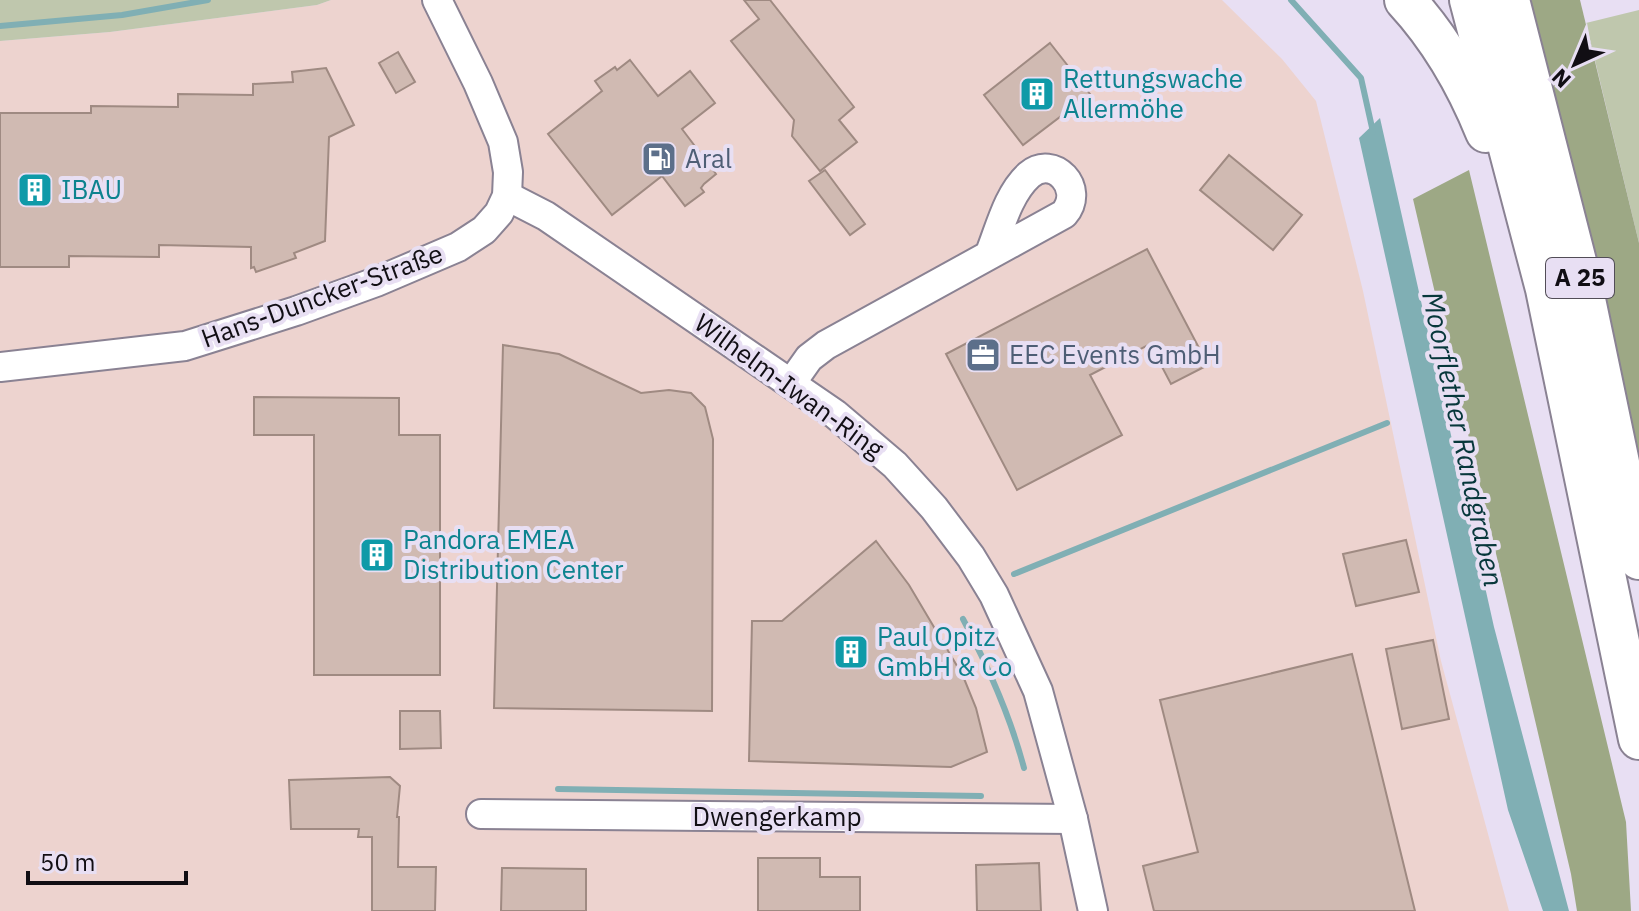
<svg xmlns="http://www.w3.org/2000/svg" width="1639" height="911" viewBox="0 0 1639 911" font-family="'IBM Plex Sans',sans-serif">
<rect width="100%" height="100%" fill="#e8dff3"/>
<polygon fill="#edd3cf" points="331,0 1222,0 1282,59 1316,101 1363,291 1441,661 1509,911 0,911 0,41 110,32 317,5"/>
<g fill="#bfc7ad">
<polygon points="0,0 331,0 317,5 110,32 0,41"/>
<polygon points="1639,10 1639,243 1586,23"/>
</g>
<g fill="#9da885">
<polygon points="1531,0 1580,0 1639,243 1639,470"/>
<polygon points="1469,170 1626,822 1631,911 1577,911 1571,874 1413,199"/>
</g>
<polygon fill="#80afb4" points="1380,118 1494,627 1569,911 1543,911 1508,810 1359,138"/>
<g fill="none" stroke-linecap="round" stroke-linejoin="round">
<g stroke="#80afb4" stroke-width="6">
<polyline points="1291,0 1361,78 1373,132"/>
<polyline points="0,26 122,15 208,0"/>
<polyline points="1014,574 1387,423"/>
<path d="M963 619C989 668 1010 715 1024 768"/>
<polyline points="558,789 981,796"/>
</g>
</g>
<g fill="#d0bab2" stroke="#9f8a82" stroke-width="2">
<polygon points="744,0 770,0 854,107 839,120 857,142 820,171 792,136 794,120 731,41 759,19"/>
<polygon points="1050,43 1090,94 1023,145 984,95"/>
<polygon points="398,52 415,82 396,93 379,63"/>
<polygon points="630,60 658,96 690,71 715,103 682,129 716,174 704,184 701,188 704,192 685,206 662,176 612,215 548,134 602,91 595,81 615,67 617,70"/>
<polygon points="326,68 354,125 329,137 325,241 294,253 296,258 256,272 254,267 251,268 251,247 159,245 159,257 69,256 69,267 0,267 0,113 91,113 91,106 178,107 178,94 253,95 253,84 293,82 292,72"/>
<polygon points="1229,155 1302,215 1273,250 1200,190"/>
<polygon points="825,170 865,224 850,235 809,181"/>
<polygon points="1147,249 1208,365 1171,384 1150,344 1090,375 1122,435 1017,490 946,354"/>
<polygon points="503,345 559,354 641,393 669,390 691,393 705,407 713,439 712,711 494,708"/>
<polygon points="254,397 399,398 399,435 440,435 440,675 314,675 314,435 254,435"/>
<polygon points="1406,540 1419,592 1356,606 1343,554"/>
<polygon points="876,541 909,585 963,676 976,708 987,752 951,767 749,761 752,621 782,621"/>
<polygon points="1433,640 1449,719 1402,729 1386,649"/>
<polygon points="1352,654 1415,911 1154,911 1143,866 1198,852 1160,700"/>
<polygon points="400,711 440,711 441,748 400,749"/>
<polygon points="390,777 400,786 397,817 399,817 398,867 436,867 435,911 372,911 372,837 358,837 359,829 291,829 289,780"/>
<polygon points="758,858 820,858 820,877 860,877 860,911 758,911"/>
<polygon points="1039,863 1041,911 977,911 976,865"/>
<polygon points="502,868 586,869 586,911 501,911"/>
</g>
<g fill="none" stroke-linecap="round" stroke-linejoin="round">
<defs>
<g id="minor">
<polyline points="507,196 546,216 835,414 895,465 934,508 971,557 994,595 1038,691 1073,819 1093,911"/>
<polyline points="0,367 185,346 296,311 376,282 458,247 484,230 499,213 507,196 508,172 503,142 478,83 437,0"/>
<path d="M792 382 809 358 826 345 1064 214C1086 188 1053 154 1029 175 1008 194 1000 228 990 253"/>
<polyline points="481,814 1073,819"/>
</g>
<g id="highway">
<path d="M1405 0C1440 38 1467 85 1486 132"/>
<polyline points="1470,0 1546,289 1639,739"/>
<polyline points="1509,0 1582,285 1639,559"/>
</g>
</defs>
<use href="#minor" stroke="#8a8293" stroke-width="32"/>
<use href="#highway" stroke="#8a8293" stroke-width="44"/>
<use href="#minor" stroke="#fff" stroke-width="28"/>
<use href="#highway" stroke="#fff" stroke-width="40"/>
</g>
<defs>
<symbol id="building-square" viewBox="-11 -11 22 22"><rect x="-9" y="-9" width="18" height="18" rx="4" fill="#0f9aa8" stroke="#e8dff3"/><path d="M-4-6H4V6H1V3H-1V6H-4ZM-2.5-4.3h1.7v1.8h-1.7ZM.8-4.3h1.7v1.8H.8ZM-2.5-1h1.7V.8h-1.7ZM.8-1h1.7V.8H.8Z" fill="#fff"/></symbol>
<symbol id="fuel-square" viewBox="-11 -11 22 22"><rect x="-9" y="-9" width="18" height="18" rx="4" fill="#5c6f8a" stroke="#e8dff3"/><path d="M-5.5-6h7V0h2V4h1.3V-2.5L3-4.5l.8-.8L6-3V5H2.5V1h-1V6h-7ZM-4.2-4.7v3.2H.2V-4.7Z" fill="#fff"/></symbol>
<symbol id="office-square" viewBox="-11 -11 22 22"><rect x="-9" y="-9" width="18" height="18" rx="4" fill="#5c6f8a" stroke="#e8dff3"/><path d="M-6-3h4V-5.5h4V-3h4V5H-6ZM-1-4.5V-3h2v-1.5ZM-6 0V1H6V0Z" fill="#fff"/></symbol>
</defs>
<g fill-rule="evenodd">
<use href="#building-square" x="1017" y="74" width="40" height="40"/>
<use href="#fuel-square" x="639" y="139" width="40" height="40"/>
<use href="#building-square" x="15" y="170" width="40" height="40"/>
<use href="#office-square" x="963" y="335" width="40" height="40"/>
<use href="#building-square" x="357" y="535" width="40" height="40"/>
<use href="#building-square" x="831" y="632" width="40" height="40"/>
</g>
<g text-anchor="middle" stroke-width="8" stroke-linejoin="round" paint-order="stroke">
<rect fill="#e8dff3" stroke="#524d57" stroke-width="2" x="1546" y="258" width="68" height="40" rx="6"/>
<g font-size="24" font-weight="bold" fill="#110e14">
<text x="1580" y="286">A 25</text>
</g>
<g font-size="26" fill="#0d838f" stroke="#e8dff3" text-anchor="start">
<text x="1063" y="88">Rettungswache<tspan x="1063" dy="30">Allermöhe</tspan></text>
<text x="61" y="199">IBAU</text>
<text x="403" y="549">Pandora EMEA<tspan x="403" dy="30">Distribution Center</tspan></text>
<text x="877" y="646">Paul Opitz<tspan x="877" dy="30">GmbH &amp; Co</tspan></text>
</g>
<g font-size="26" fill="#4e5e75" stroke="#e8dff3" text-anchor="start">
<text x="685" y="168">Aral</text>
<text x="1009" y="364">EEC Events GmbH</text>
</g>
<g font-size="26" fill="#110e14" stroke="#e8dff3">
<text transform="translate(322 296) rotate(-20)" y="9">Hans-Duncker-Straße</text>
<text transform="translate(789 386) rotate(36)" y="9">Wilhelm-Iwan-Ring</text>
<text x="777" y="826">Dwengerkamp</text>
</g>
<g font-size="28" font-style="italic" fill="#07373b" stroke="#e8dff3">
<text transform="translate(1463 439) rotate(78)" y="10">Moorflether Randgraben</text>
</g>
</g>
<g transform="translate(1575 64) rotate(224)" stroke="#e8dff3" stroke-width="6" paint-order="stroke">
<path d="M0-6L14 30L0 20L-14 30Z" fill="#110e14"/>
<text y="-12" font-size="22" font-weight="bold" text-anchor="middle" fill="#110e14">N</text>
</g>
<path d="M28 871v12h158v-12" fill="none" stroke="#110e14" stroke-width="4"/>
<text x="40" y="871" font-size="24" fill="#110e14" stroke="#e8dff3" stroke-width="6" paint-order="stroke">50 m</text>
</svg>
